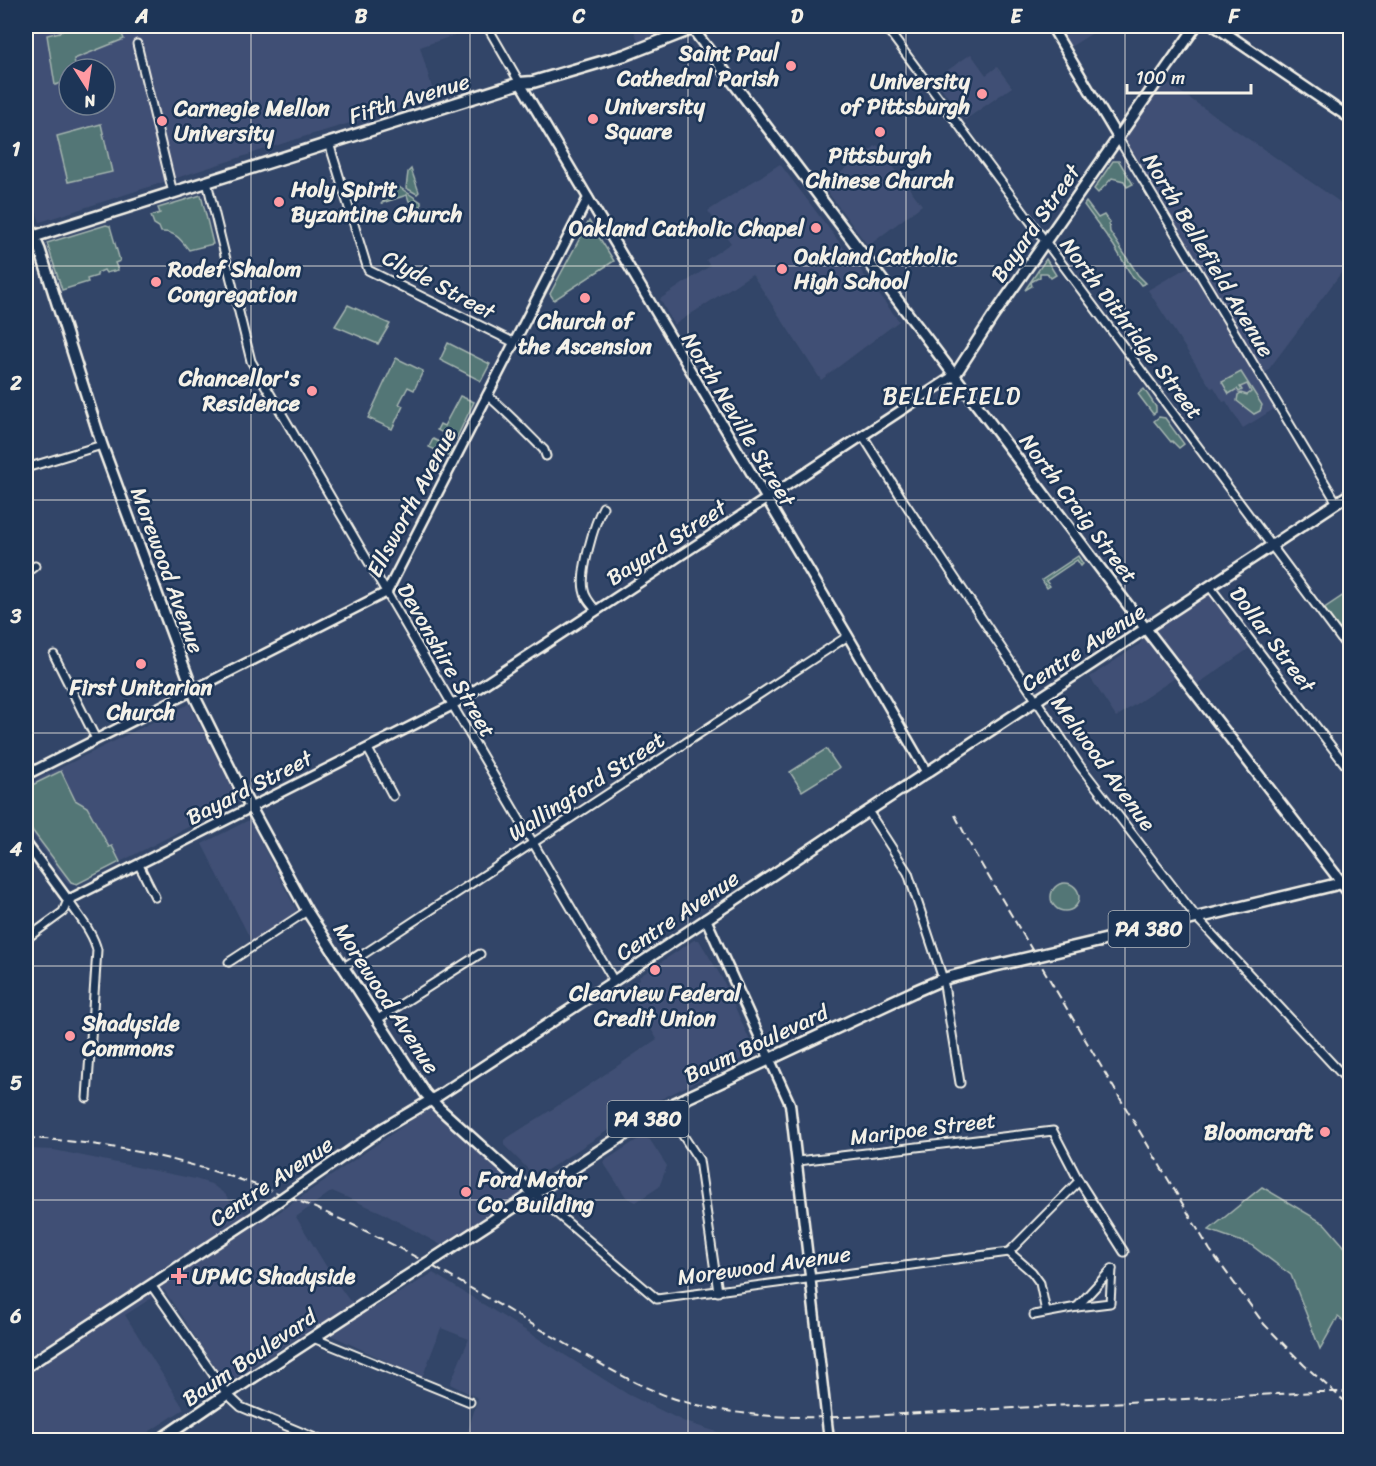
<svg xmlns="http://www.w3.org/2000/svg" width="1376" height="1466" viewBox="0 0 1376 1466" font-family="Sriracha,sans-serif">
<rect width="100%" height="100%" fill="#324568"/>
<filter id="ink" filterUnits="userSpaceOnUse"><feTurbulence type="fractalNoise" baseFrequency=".0167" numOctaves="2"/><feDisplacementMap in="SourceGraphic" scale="12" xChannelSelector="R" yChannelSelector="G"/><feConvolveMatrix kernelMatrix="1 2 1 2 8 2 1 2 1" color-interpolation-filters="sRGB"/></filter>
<g filter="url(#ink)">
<g fill="#415074" fill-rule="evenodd">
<path d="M26 26H477L478 27 420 47 435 98 303 137 40 222 26 181ZM69 69H105V105H69Z"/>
<polygon points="632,26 691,26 642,50"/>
<polygon points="1058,26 1104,26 1070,47"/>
<polygon points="971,54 986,75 997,67 1012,87 965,120 935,79"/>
<polygon points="1160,78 1350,209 1350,261 1262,378 1279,406 1243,428 1226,401 1223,402 1214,387 1211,388 1148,290 1193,264 1118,138"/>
<polygon points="877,145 922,205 868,246 823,186"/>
<polygon points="780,164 899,321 821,380 752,274 674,325 660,299 710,266 706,260 731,243 708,211"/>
<polygon points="1210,587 1254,645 1192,688 1181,674 1116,717 1090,677 1140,644 1146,629"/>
<polygon points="189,704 239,801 77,884 71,885 67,882 26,825 26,785"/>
<polygon points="249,820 297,911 252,942 202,844"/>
<polygon points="694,940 699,940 722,978 755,1052 639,1110 547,1170 538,1170 533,1174 504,1145 504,1140 573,1096 657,1039 626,987 640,979 639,977"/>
<polygon points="429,1108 524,1191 441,1245 381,1212 332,1191 296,1217 334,1279 349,1300 372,1309 433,1273 629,1395 685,1422 743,1440 465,1440 478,1398 450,1384 469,1339 441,1328 422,1378 314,1327 226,1384 164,1290 125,1315 184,1409 136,1440 83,1440 79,1435 71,1440 26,1440 26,1149 54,1150 195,1179 211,1184 225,1194 238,1212 272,1217"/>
<polygon points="643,1136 650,1140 667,1166 659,1187 636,1202 626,1197 603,1162"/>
</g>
<g fill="#537676" stroke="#a4b4af" stroke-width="1.5">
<path d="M69 26C90 25 97 34 119 27L124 39 74 59 76 69H69V81L55 85 47 35 60 32Z"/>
<polygon points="101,124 112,172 68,182 57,136"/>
<polygon points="1113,161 1119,161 1133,184 1127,187 1124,181 1112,178 1098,193 1094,189"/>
<polygon points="411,169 419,192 417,194 406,188 408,172"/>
<polygon points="399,187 421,202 421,206 416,208 415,202 409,201 407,195 382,203 394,188"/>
<path d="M201 195 213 244 189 250C181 240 175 231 161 232L159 227 154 224 151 216 160 213 158 208Z"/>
<polygon points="1086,202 1098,218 1104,215 1109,222 1110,232 1138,275 1146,283 1141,285 1137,280 1133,278 1114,246 1084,205"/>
<polygon points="589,221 614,261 554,300 550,294"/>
<polygon points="106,225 110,226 120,261 115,263 118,270 106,273 104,270 97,273 97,276 87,279 88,282 62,290 47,243"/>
<polygon points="1046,259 1056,275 1051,278 1047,273 1040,273 1040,277 1031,282 1032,286 1025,290 1027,287"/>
<polygon points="348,305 390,324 378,344 335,326"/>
<polygon points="448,343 490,364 481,381 440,360"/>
<polygon points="396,358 423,371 414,390 408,387 399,404 403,406 392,429 368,418"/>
<polygon points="1241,372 1262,405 1260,411 1254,414 1237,401 1238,395 1241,393 1247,395 1251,392 1247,384 1240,387 1242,390 1239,392 1237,389 1229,394 1222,382"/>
<polygon points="1144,389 1156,407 1156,412 1153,414 1138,394"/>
<polygon points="460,396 474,402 456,439 437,430 440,424 444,426"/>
<polygon points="1159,417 1165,418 1184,444 1179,448 1172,441 1171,442 1154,421"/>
<polygon points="433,439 452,448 448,456 429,447"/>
<polygon points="1078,556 1083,564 1081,566 1077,560 1046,581 1050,586 1047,588 1042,580"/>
<polygon points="1350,591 1350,621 1336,632 1320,611"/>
<polygon points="826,749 839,768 802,791 790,772"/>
<polygon points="61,771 75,800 87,807 109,847 112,846 120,862 77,884 71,882 26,822 26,788"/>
<circle cx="1065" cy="897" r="14"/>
<polygon points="1262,1187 1325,1224 1350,1253 1350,1326 1338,1317 1320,1349 1291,1275 1251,1245 1209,1230"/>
</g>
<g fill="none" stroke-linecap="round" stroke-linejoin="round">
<defs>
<g id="minor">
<polyline points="487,26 520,83"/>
<polyline points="885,26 1350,651"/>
<polyline points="137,44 173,193"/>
<polyline points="1118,138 1337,503"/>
<polyline points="329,143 368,270 513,342"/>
<polyline points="207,182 251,361 614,981"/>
<path d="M487 395C507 412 525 431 544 450L546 456"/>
<polyline points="863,436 903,500 1080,766 1197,918 1350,1083"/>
<polyline points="26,468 102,445"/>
<polyline points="26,573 35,566"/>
<polyline points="1210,587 1350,771"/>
<path d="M596 610C591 604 585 598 584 590 580 572 594 524 603 507"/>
<polyline points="54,655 96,739"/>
<polyline points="368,749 393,796"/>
<polyline points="868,811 908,873 943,979 960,1083"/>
<polyline points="139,865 155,897"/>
<path d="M68 900C78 916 93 932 97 950L87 1098"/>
<polyline points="26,939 63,912 68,900"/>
<polyline points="229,962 307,911"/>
<polyline points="344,967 848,636"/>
<polyline points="378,1019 480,954"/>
<polyline points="665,1108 699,1160 718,1292"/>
<polyline points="798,1161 1053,1131 1079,1181 1124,1252"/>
<polyline points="534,1194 657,1299 1009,1252 1079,1181"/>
<polyline points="1009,1252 1032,1272 1040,1283 1046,1312"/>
<polyline points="151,1285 227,1394 241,1407 320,1440"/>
<polyline points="1077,1307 1112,1269"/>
<polyline points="1034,1315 1077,1307 1110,1303 1112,1269"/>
<polyline points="313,1338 470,1402"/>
</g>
<g id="tertiary">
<polyline points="1051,26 1118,138"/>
<polyline points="520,83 848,636 927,773"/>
<polyline points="26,775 387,592 588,198"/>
<polyline points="26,843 68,900 451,706 955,375"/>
<polyline points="706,919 790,1104 816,1327"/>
</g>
<g id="secondary">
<polyline points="1215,26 1350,118"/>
<polyline points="692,28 1146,629 1342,883"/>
<polyline points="26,218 40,250 102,445 196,699 238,784 307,911 425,1093 439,1108 534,1194"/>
<polyline points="955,375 992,318 1196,26"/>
<polyline points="301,1185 382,1129 438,1096 614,981 841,829 1350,494"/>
<polyline points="26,1367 261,1213"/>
</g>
<g id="primary">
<polyline points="1100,941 1342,883 1350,894"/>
<polyline points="437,1257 665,1108 913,992 943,979 985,968"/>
<polyline points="160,1440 227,1394 403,1279"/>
</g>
<polyline id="trunk" points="26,239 520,83 533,82 625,55 699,26"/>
</defs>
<use href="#minor" stroke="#f4f1e8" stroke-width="11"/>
<use href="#tertiary" stroke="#f4f1e8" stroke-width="13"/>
<use href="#secondary" stroke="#f4f1e8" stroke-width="14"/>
<use href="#primary" stroke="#f4f1e8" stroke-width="15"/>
<use href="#trunk" stroke="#f4f1e8" stroke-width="15"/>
<use href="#minor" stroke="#1d3557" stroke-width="7"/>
<use href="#tertiary" stroke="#1d3557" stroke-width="8"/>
<use href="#secondary" stroke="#1d3557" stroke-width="9"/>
<use href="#primary" stroke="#1d3557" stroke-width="10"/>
<use href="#trunk" stroke="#1d3557" stroke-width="10"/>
<g stroke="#f4f1e8" stroke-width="2" stroke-dasharray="9 4.5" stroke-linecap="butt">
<polyline points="955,815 974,852 1210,1250 1264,1324 1304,1365 1350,1406"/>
<path d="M26 1138C152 1143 286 1188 397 1247 454 1277 510 1312 566 1344 606 1367 648 1393 693 1404 744 1417 794 1418 846 1417L1315 1392H1350"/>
</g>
<defs>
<polyline id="tertiary-bridge" points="816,1327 829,1440"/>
<polyline id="secondary-bridge" points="261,1213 301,1185"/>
<g id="primary-bridge">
<polyline points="985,968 1100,941"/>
<polyline points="403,1279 437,1257"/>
</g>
</defs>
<use href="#tertiary-bridge" stroke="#f4f1e8" stroke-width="13" stroke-linecap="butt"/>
<use href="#secondary-bridge" stroke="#f4f1e8" stroke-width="14" stroke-linecap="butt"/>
<use href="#primary-bridge" stroke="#f4f1e8" stroke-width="15" stroke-linecap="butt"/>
<use href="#tertiary-bridge" stroke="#1d3557" stroke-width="8"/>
<use href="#secondary-bridge" stroke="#1d3557" stroke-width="9"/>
<use href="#primary-bridge" stroke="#1d3557" stroke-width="10"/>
</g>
</g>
<path fill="none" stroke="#f4f1e8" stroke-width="1.5" stroke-opacity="0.55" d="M251 26V1440M470 26V1440M688 26V1440M906 26V1440M1125 26V1440M26 266H1350M26 500H1350M26 733H1350M26 966H1350M26 1200H1350"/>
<g fill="#ff9aa2" stroke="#1d3557" stroke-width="2">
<circle cx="791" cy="66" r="6"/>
<circle cx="982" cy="94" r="6"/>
<circle cx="593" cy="119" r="6"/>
<circle cx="162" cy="121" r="6"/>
<circle cx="880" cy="132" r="6"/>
<circle cx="279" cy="202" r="6"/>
<circle cx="816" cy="228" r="6"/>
<circle cx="782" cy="269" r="6"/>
<circle cx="156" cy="282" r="6"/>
<circle cx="585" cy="298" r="6"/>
<circle cx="312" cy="391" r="6"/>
<circle cx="141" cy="664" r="6"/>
<circle cx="655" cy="970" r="6"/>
<circle cx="70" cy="1036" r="6"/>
<circle cx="1325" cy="1132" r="6"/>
<circle cx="466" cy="1192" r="6"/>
<path d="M176 1267h6v6h6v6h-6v6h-6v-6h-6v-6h6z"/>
</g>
<g text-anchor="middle" stroke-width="5" stroke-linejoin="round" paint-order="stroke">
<g fill="#1d3557" stroke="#b4b9bc" stroke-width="1.5">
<rect x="1108.5" y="911" width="81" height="36" rx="4.5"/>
<rect x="607.5" y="1101" width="81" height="36" rx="4.5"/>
</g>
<g font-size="21" font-weight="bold" fill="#f4f1e8">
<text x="1149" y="936">PA 380</text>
<text x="648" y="1126">PA 380</text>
</g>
<g font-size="22" font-weight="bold" fill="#f4f1e8" stroke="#1d3557" text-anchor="start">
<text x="779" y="61" text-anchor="end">Saint Paul<tspan x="779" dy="25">Cathedral Parish</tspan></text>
<text x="970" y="89" text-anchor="end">University<tspan x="970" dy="25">of Pittsburgh</tspan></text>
<text x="605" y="114">University<tspan x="605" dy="25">Square</tspan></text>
<text x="174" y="116">Carnegie Mellon<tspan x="174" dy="25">University</tspan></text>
<text x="880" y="163" text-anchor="middle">Pittsburgh<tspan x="880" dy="25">Chinese Church</tspan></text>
<text x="291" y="197">Holy Spirit<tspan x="291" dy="25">Byzantine Church</tspan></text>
<text x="804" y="236" text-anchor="end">Oakland Catholic Chapel</text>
<text x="794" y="264">Oakland Catholic<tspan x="794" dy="25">High School</tspan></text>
<text x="168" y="277">Rodef Shalom<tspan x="168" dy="25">Congregation</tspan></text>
<text x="585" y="329" text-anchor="middle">Church of<tspan x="585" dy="25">the Ascension</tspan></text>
<text x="300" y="386" text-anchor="end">Chancellor's<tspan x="300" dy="25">Residence</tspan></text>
<text x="141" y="695" text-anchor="middle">First Unitarian<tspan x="141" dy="25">Church</tspan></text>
<text x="655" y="1001" text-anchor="middle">Clearview Federal<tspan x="655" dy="25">Credit Union</tspan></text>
<text x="82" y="1031">Shadyside<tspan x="82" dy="25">Commons</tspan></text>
<text x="1313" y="1140" text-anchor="end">Bloomcraft</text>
<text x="478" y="1187">Ford Motor<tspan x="478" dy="25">Co. Building</tspan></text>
<text x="192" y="1284">UPMC Shadyside</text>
</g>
<g font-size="22" fill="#f4f1e8" stroke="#1d3557">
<text transform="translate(409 98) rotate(-17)" y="8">Fifth Avenue</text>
<text transform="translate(1035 223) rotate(-55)" y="8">Bayard Street</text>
<text transform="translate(1209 255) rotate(59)" y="8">North Bellefield Avenue</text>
<text transform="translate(439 284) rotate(28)" y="8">Clyde Street</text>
<text transform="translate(1132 328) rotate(53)" y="8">North Dithridge Street</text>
<text transform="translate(739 419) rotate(59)" y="8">North Neville Street</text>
<text transform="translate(411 502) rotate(-62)" y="8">Ellsworth Avenue</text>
<text transform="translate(1079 508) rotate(53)" y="8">North Craig Street</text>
<text transform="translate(666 542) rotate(-33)" y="8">Bayard Street</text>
<text transform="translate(168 570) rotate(70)" y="8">Morewood Avenue</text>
<text transform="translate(1273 639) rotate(53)" y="8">Dollar Street</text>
<text transform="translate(1083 647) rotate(-33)" y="8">Centre Avenue</text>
<text transform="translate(447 660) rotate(60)" y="8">Devonshire Street</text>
<text transform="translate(1104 763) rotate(54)" y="8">Melwood Avenue</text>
<text transform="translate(586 786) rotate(-33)" y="8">Wallingford Street</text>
<text transform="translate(249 787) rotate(-27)" y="8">Bayard Street</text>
<text transform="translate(677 915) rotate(-34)" y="8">Centre Avenue</text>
<text transform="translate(387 998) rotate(57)" y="8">Morewood Avenue</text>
<text transform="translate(756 1043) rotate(-25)" y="8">Baum Boulevard</text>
<text transform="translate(923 1128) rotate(-7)" y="8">Maripoe Street</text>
<text transform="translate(271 1181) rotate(-34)" y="8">Centre Avenue</text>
<text transform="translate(764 1265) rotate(-8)" y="8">Morewood Avenue</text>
<text transform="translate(249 1357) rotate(-34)" y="8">Baum Boulevard</text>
</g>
<g font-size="24" letter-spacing="1.5" fill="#f4f1e8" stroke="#1d3557">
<text x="952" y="404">BELLEFIELD</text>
</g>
</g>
<rect width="1376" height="1466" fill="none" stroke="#1d3557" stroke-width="66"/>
<g transform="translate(87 87) rotate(168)"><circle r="28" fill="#1d3557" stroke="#738091" stroke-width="1.5"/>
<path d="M0-4.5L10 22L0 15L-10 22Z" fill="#ff9aa2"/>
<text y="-9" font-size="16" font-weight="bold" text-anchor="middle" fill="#f4f1e8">N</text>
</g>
<path d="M1127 84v9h124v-9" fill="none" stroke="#f4f1e8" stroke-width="3"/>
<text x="1136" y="84" font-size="18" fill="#f4f1e8" stroke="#1d3557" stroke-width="4.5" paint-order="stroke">100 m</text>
<rect x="33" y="33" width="1310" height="1400" fill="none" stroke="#f4f1e8" stroke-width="2"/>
<g font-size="20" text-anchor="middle" font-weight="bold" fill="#f4f1e8">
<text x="142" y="23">A</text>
<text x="361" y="23">B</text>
<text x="579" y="23">C</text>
<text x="797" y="23">D</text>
<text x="1016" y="23">E</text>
<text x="1234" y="23">F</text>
<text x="16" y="156">1</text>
<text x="16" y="390">2</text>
<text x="16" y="623">3</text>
<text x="16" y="856">4</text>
<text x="16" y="1090">5</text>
<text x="16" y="1323">6</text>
</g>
</svg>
